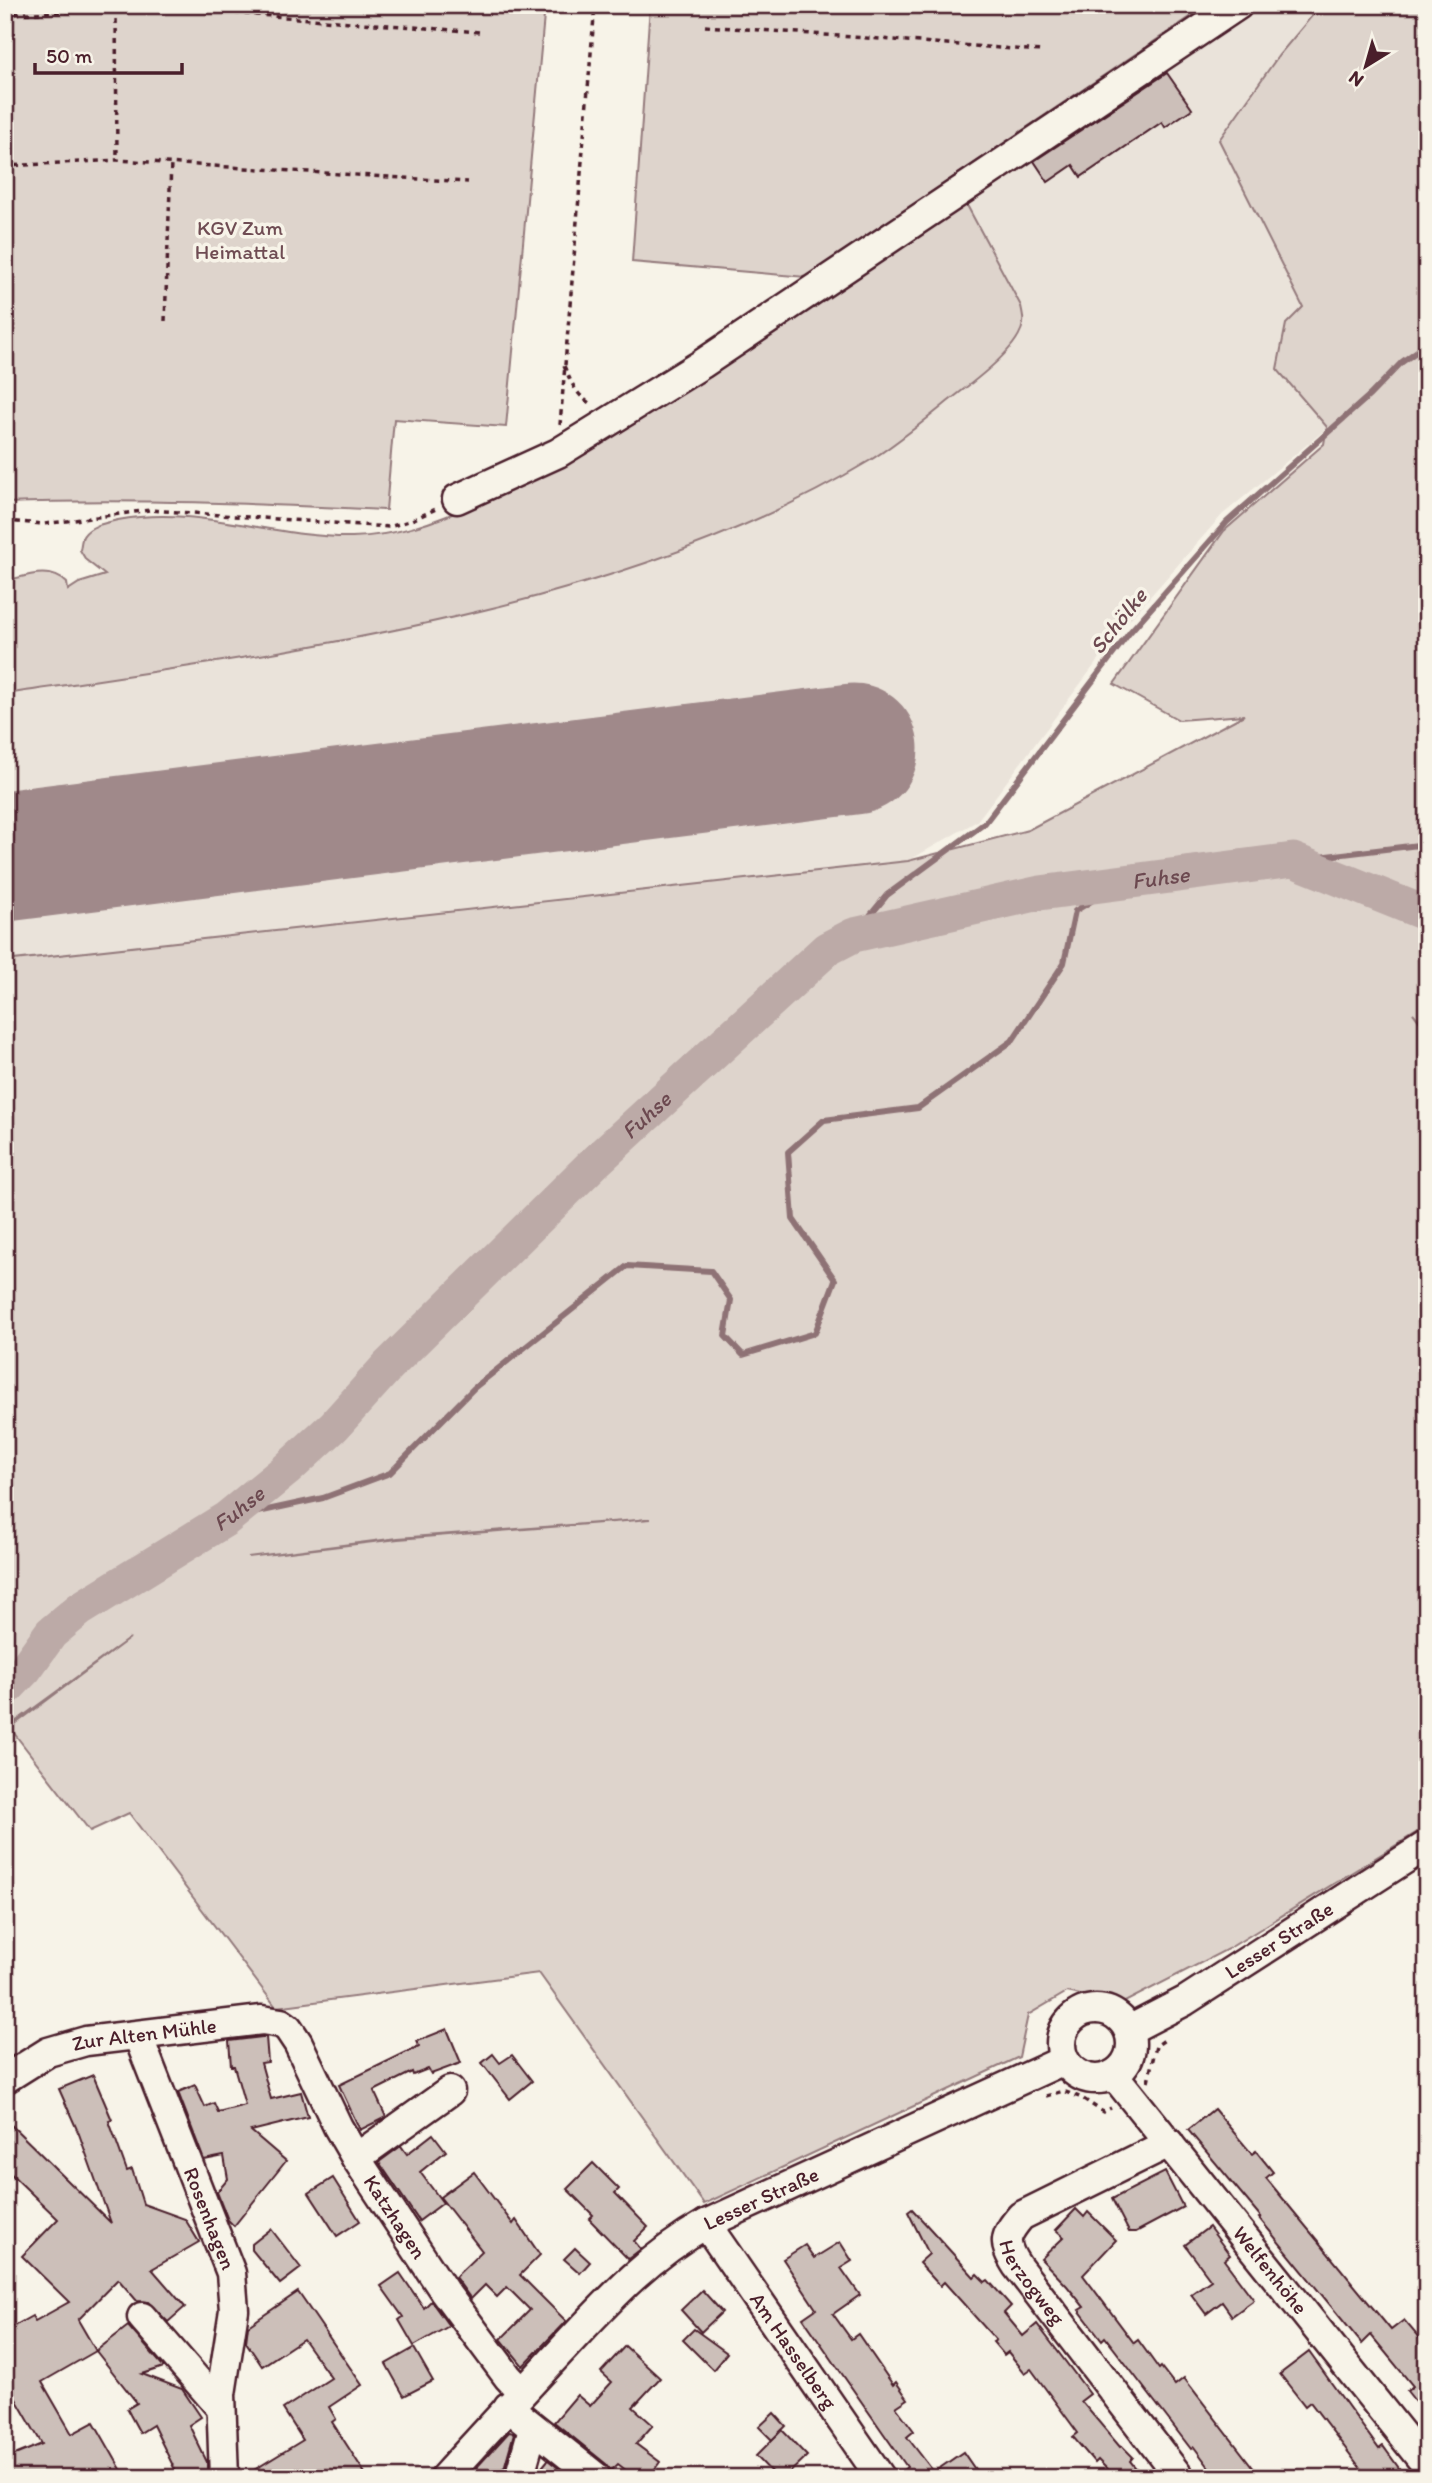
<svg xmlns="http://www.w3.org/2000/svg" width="1432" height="2483" viewBox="0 0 1432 2483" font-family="Itim,sans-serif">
<rect width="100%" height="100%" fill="#f7f3e8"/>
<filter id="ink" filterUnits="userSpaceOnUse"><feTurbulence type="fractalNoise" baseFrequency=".0143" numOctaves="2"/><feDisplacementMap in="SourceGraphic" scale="14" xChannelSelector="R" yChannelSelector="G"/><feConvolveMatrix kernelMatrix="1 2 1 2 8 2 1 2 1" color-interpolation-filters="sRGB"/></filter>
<g filter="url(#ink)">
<polygon fill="#eae3da" points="1253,5 1321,5 1279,55 1272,242 1304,307 1278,369 1327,428 1222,515 1124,626 977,821 908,861 5,961 5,694 227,661 338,640 444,619 550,592 659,558 735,529 869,460 920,424 1021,306 961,194"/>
<g fill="#ded4cc" stroke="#947a7c" stroke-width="2" fill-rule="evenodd">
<path d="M5 5H545L506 427 394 419 386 510C259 504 133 498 5 503Z"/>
<polygon points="650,5 1208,5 806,277 632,262"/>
<path d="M1321 5H1427V1029L1413 1013 1427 1032V1826L1228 1949 1121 2004 1067 1992 1028 2015 1019 2057 704 2204 539 1973 276 2007 129 1813 90 1831 10 1728 130 1638 8 1727 5 1724V961L908 861 1028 830 1244 715 1179 720 1114 684 1224 531 1324 444 1327 427 1277 369 1286 324 1303 307 1219 140 1279 55ZM651 1519 398 1539 248 1557 398 1538Z"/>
<path d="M961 194 1021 306C1022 311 1024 318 1023 323 1020 349 970 384 950 400 924 421 898 443 869 461 619 612 290 651 5 694V581C26 576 50 566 67 583L68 590 79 583 105 575 86 560 80 550C81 546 81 538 84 535 91 525 106 523 118 520 198 505 272 538 352 537 396 536 436 522 475 504Z"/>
</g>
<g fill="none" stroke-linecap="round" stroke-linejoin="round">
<g stroke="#8e7275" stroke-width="6">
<polyline points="1293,860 1427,844"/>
<polyline points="854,935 887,895 985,823 1130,632 1227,522 1370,395 1402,362 1427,344"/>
<polyline points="226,1519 323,1498 390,1473 474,1388 627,1266 711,1271 731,1300 725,1336 743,1355 815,1333 835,1280 793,1219 788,1152 824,1120 918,1108 1012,1041 1064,963 1075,911 1123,882"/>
</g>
<path stroke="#bcaaa7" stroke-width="35" id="s1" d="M5 1690 25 1669 51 1633 80 1609 226 1519 286 1470 334 1426 388 1366 595 1162 827 949 854 935 1040 893 1293 860 1427 914"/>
<polyline stroke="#a0898a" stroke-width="131" points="5,856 853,749"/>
</g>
<g fill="#ccbfb9" stroke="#4a1f2b" stroke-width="2">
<polygon points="1167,73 1192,109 1165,127 1162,122 1081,177 1073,165 1048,182 1034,161"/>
<polygon points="447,2029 461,2063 431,2074 428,2069 413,2075 412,2072 374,2091 386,2117 360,2130 339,2085 419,2046 417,2041"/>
<polygon points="262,2037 266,2037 268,2062 261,2063 271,2099 301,2092 308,2117 251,2131 286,2161 234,2226 228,2220 217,2192 228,2179 224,2156 204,2160 178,2092 195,2085 205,2107 214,2103 218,2112 245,2105 234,2066 231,2066 229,2041"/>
<polygon points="493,2054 500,2063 512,2055 532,2081 510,2099 482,2063"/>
<polygon points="93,2075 112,2120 109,2121 127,2171 132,2169 143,2204 185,2219 199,2242 152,2269 185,2307 168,2322 148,2302 137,2301 118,2279 78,2320 96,2351 42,2382 72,2434 94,2422 126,2478 5,2478 5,2459 42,2444 5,2380 5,2331 32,2316 35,2321 69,2302 22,2256 58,2219 5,2168 5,2119 111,2223 79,2134 59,2089"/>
<polygon points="1214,2109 1252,2154 1256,2151 1273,2172 1266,2178 1391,2330 1404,2320 1427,2347 1427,2416 1407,2391 1413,2386 1371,2335 1362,2344 1259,2218 1261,2217 1188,2130"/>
<polygon points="433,2134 446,2151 420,2172 443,2203 419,2221 379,2162 401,2146 407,2154"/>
<polygon points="593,2163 619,2189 615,2193 648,2227 634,2241 641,2249 628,2259 589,2219 593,2215 567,2189"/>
<polygon points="474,2172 513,2224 516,2220 540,2255 520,2275 566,2321 523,2366 501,2339 530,2310 507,2287 497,2297 485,2285 471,2299 455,2277 482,2251 440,2197"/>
<polygon points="1165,2172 1183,2207 1136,2232 1129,2232 1112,2199"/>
<polygon points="333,2178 360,2221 337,2236 309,2193"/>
<polygon points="912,2209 974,2277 977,2274 985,2282 988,2280 1011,2306 1004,2313 1023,2336 1037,2324 1090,2394 1081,2401 1120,2447 1122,2446 1133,2457 1130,2461 1144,2478 1116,2478 1098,2460 1095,2463 1073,2437 1078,2433 1031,2369 1025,2373 1008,2352 1004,2355 993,2342 996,2340 944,2282 940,2286 919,2263 929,2254 908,2212"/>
<polygon points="1076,2209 1084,2217 1088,2212 1116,2240 1083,2275 1134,2343 1138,2340 1159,2369 1161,2367 1175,2385 1184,2378 1261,2478 1217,2478 1194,2447 1191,2449 1105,2337 1102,2340 1079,2310 1084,2307 1067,2286 1041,2259 1064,2237 1056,2230"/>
<polygon points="1209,2227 1230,2255 1224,2260 1254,2300 1232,2316 1222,2302 1206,2314 1191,2294 1211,2280 1185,2245"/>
<polygon points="271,2229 301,2268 280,2284 252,2250 252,2244"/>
<polygon points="840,2242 852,2261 841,2268 860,2295 833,2314 851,2339 858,2334 893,2385 896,2382 908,2399 896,2407 914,2431 907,2437 934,2472 963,2452 981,2478 897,2478 897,2475 907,2467 803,2318 816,2309 783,2259 805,2245 814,2258"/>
<polygon points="575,2248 590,2262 580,2273 564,2259"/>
<polygon points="400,2273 424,2308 431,2301 449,2326 414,2346 399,2320 403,2317 381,2286"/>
<polygon points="702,2290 722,2312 701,2332 681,2310"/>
<polygon points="298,2292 362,2385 329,2407 336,2419 332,2422 368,2478 241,2478 303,2440 283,2409 331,2378 303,2339 262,2366 246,2342 248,2326"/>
<polygon points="128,2326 164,2367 142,2374 182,2389 201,2417 189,2425 207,2462 207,2478 179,2478 153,2425 140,2433 127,2409 137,2403 96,2351"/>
<polygon points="694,2329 727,2353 713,2370 683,2340"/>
<polygon points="625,2346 660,2378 633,2407 653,2425 636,2444 660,2462 648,2478 636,2478 618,2464 611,2471 606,2464 554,2422 577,2395 590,2406 612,2382 601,2372"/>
<polygon points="414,2348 433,2381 404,2396 386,2364"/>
<polygon points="1309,2352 1379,2449 1383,2446 1406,2478 1368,2478 1310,2402 1305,2406 1280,2374"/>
<polygon points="774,2413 786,2426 772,2440 759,2427"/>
<polygon points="782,2430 807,2456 784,2478 777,2478 756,2456"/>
<polygon points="509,2432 514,2433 505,2465 497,2478 467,2478"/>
<polygon points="548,2460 557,2467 565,2478 536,2478 538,2472"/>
</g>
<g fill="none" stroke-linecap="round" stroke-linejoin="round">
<defs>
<g id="minor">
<polyline points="457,499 558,453 702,364 1238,5"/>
<circle cx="1096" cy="2044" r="35"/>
<path id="s2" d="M1129 2030 1185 2001 1427 1845"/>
<path id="s3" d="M138 2036 231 2273 234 2310 221 2394 224 2478"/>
<path id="s4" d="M1114 2075 1427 2466"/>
<path id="s5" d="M5 2079 48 2052 86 2041 262 2020 281 2023 288 2028 298 2043 338 2127 356 2158 444 2291 508 2377 522 2392"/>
<path id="s6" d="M1169 2143 1021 2216C1004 2236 1002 2243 1017 2266L1180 2478"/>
<polyline points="356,2158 450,2091"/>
<path id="s7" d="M706 2224 881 2478"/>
<polyline points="142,2317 221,2408"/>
<polyline points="508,2407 596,2477"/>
<path id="s8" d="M444 2478C483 2435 522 2393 561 2351 607 2302 646 2258 706 2224L1064 2060"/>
<polyline points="519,2478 533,2428"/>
</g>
</defs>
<use href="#minor" stroke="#4a1f2b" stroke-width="33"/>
<g stroke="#4a1f2b" stroke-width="3.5" stroke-dasharray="5 5" stroke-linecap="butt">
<polyline points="116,9 117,160"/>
<polyline points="5,14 168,8 479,32"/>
<polyline points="705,26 1041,51"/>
<polyline points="5,166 117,160 468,182"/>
<polyline points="165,321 171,163"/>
<path d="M564 366C571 382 576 395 591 404"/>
<polyline points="560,425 595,5"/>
<polyline points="5,521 44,524 150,510 389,527 412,520 436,509"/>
<polyline points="1148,2081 1156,2046 1166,2039"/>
<polyline points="1046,2096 1063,2091 1082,2098 1103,2112 1111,2108"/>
</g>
<use href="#minor" stroke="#f7f3e8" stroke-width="28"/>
</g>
</g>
<g text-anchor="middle" stroke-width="7" stroke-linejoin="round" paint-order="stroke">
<g font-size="21" fill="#6f4c53" stroke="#f7f3e8">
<text x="240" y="235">KGV Zum<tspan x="240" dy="24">Heimattal</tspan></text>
</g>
<g font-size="21" fill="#4a1f2b" stroke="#f7f3e8">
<text dy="7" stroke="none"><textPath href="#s2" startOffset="175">Lesser Straße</textPath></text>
<text dy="7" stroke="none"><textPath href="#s5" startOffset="149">Zur Alten Mühle</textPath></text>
<text dy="7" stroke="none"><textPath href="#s8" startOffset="427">Lesser Straße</textPath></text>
<text dy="7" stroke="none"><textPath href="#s5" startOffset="513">Katzhagen</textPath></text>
<text dy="7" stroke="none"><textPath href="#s3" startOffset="196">Rosenhagen</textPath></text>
<text dy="7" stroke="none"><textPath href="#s4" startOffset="250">Welfenhöhe</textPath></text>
<text dy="7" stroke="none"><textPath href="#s6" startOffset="243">Herzogweg</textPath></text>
<text dy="7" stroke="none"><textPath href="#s7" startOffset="154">Am Hasselberg</textPath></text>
</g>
<g font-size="23" font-style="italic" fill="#6c4950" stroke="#f7f3e8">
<text transform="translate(1118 621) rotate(-51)" y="8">Schölke</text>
<text dy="8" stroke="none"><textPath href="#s1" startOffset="1454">Fuhse</textPath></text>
<text dy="8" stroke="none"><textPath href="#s1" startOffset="866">Fuhse</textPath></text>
<text dy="8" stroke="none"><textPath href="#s1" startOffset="299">Fuhse</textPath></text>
</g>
</g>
<rect width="1432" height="2483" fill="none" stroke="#f7f3e8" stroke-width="28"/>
<rect x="14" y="14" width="1404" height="2455" fill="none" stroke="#4a1f2b" stroke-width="2.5" filter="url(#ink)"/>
<g transform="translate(1366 66) rotate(217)" stroke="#f7f3e8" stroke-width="5" paint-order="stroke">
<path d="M0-5L12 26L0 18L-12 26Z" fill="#4a1f2b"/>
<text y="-10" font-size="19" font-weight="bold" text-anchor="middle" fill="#4a1f2b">N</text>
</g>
<path d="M35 63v10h147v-10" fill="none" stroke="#4a1f2b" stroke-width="3.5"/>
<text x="46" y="63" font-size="21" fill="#4a1f2b" stroke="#f7f3e8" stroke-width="5" paint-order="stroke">50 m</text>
</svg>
